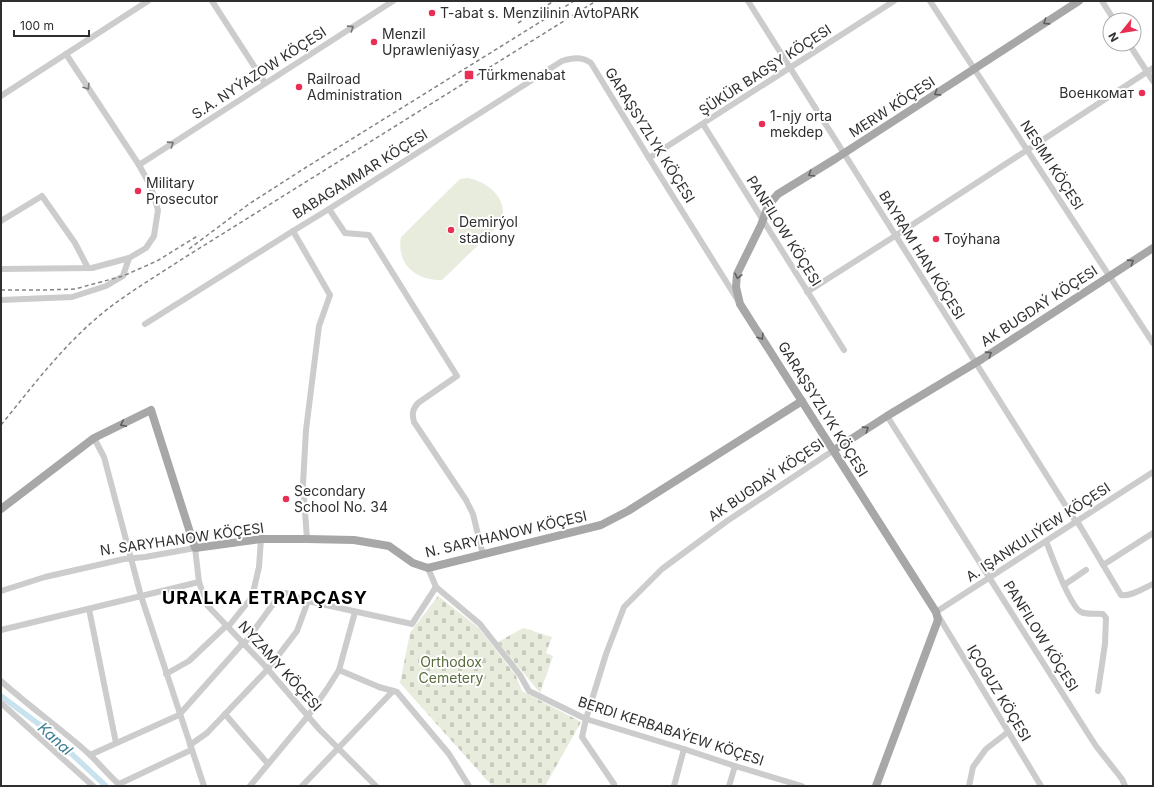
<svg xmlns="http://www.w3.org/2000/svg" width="1154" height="787" viewBox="0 0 1154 787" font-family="Inter,sans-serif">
<defs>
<pattern id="cemetery-stones" width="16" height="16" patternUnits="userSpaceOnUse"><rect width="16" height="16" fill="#e7ecdc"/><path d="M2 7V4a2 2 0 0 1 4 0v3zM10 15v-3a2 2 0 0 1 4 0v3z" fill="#c6cbbd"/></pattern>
</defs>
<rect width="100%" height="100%" fill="#fff"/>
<path fill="#e7ecdc" d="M468 178C484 181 502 193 503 211 503 215 501 220 500 224L442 280C416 281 396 264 401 237L460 179Z"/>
<g fill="url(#cemetery-stones)">
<polygon points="438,596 479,628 516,676 522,691 581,722 545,786 492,786 400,683 410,633"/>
<polygon points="523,628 552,637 546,653 553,656 540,693 498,642"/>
</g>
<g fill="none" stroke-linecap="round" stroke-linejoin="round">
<polyline stroke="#c8e3ed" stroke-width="5.5" points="1,696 44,728 106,786"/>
<g stroke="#ccc" stroke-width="6">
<polyline points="212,1 265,83"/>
<polyline points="748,1 1076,522"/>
<polyline points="930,1 1153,343"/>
<polyline points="1102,1 1114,20"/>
<polyline points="1129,44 1153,81"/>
<polyline points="1,96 148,1"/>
<polyline points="703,124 844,350"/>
<polyline points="649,158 894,1"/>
<polyline points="139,165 393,1"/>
<path d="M329 209 345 233 369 235 457 376 418 403C412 410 412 414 414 422L466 500 473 514 483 555"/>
<polyline points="1,221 42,196 75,243 88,268"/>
<polyline points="293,231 330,295 319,326 306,430 303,484 307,539"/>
<polyline points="1,269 92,268 129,258 146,248 154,236 158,210 151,187 139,165 66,54"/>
<polyline points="807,292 895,236 1153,68"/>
<polyline points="1,300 72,297 106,286 123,276 129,258"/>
<path d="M145 324 293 231 329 209 562 61C572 58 581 56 591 63L649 158 737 299"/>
<polyline points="887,416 1087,732 1096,746 1122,779 1125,786"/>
<polyline points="94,438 104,457 141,596 204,786"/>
<path d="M1077 521 1121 595C1131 597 1144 588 1153 584"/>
<path d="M1046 541C1051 554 1070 607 1081 612 1087 615 1096 613 1103 614L1106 618 1105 644 1098 691"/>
<polyline points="1103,565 1153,533"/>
<polyline points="428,568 436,587 480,624 520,675 529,691 586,719 684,749 735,766 802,786"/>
<polyline points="1064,585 1086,570"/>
<polyline points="1,591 45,577 124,559 145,557 195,548 199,582 207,605 265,666 319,729 376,786"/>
<polyline points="89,609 116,743"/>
<polyline points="228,627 252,597 259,567 261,539"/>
<polyline points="1,630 199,582"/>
<polyline points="244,644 279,596 286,593 308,601"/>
<polyline points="339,670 379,687 397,692 449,754 469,786"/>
<polyline points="166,674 189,661 226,626"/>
<path d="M1 681C29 706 60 728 88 753 100 764 109 776 121 786"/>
<polyline points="1,703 93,786"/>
<polyline points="225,714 268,764"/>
<polyline points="190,745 207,733 268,669 297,631 308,601 412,624 436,587"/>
<polyline points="90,755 179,715 243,643"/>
<polyline points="119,784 191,750"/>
<polyline points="250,786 308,716 327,689 339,670 355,612"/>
<polyline points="302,786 393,691"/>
<polyline points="613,786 614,784 582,737 586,719 606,654 624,607 662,569 727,521 834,450"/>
<polyline points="674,786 684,749"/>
<polyline points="729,786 735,766"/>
<polyline points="969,786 973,767 986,749 1008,732"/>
<polyline points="1041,786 936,612 1153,472"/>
</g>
<g stroke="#a7a7a7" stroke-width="8">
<polyline points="834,450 887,416 982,359 1153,248"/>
<polyline points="1,509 94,438 151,410 195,548 261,539 307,539 354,540 389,546 413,563 428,568 601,525 628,511 802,401"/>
<polyline points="876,786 938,620 936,612 740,304 736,287 737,274 761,225 767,209 771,202 778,194 835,159 1079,1"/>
</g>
<g stroke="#848484" stroke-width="1.5" stroke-dasharray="4 3" stroke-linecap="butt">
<polyline points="518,23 554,1"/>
<polyline points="189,249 249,204 305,168 574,1"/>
<polyline points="1,290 46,290 75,289 123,276 157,261 199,235"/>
<path d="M1 425C32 387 61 348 99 316 124 295 152 279 179 261L596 1"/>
</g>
</g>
<defs><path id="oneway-chevron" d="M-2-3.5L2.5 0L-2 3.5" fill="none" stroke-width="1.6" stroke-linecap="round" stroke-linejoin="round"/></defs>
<g stroke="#5f5f5f">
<use href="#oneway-chevron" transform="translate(1046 22) rotate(147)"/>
<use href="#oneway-chevron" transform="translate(937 93) rotate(147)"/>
<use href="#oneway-chevron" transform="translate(811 174) rotate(148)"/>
<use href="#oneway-chevron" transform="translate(1131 262) rotate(-33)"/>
<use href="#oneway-chevron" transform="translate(738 276) rotate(103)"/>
<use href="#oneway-chevron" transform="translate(761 337) rotate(57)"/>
<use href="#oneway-chevron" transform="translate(989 354) rotate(-33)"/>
<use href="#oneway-chevron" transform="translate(123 424) rotate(154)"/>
<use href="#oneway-chevron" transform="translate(866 429) rotate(-33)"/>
</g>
<g stroke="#767676">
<use href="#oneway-chevron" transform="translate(351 28) rotate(-33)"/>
<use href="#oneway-chevron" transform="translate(87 87) rotate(57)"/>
<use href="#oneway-chevron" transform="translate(171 144) rotate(-33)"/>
</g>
<g fill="#e92e54" stroke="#fff" stroke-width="1.5">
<circle cx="432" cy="13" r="4"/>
<circle cx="374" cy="42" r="4"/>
<rect x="464" y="70" width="10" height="10" rx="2"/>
<circle cx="299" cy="87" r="4"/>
<circle cx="1142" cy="93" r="4"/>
<circle cx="762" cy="124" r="4"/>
<circle cx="138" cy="191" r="4"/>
<circle cx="451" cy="230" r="4"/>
<circle cx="936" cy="239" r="4"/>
<circle cx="286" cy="499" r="4"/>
</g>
<g text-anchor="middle" stroke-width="4" stroke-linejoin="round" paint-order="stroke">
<g font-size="14" fill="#2f2f2f" stroke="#fff" text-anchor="start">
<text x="440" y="18">T-abat s. Menzilinin AvtoPARK</text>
<text x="382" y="39">Menzil<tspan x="382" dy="16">Uprawleniýasy</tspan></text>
<text x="478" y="80">Türkmenabat</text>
<text x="307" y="84">Railroad<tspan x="307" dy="16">Administration</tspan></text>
<text x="1134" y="98" text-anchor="end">Военкомат</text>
<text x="770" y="121">1-njy orta<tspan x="770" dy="16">mekdep</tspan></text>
<text x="146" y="188">Military<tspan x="146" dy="16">Prosecutor</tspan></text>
<text x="459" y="227">Demirýol<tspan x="459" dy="16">stadiony</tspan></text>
<text x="944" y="244">Toýhana</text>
<text x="294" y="496">Secondary<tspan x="294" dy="16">School No. 34</tspan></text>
</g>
<g font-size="14" fill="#2f2f2f" stroke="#fff">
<text transform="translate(765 70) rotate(-33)" y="5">ŞÜKÜR BAGŞY KÖÇESI</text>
<text transform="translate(259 73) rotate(-33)" y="5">S.A. NYÝAZOW KÖÇESI</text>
<text transform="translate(892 107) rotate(-33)" y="5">MERW KÖÇESI</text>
<text transform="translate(650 135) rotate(58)" y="5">GARAŞSYZLYK KÖÇESI</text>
<text transform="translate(1052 165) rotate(57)" y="5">NESIMI KÖÇESI</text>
<text transform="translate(360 174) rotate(-32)" y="5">BABAGAMMAR KÖÇESI</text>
<text transform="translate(784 231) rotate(58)" y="5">PANFILOW KÖÇESI</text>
<text transform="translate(922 255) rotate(58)" y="5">BAYRAM HAN KÖÇESI</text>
<text transform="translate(1039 306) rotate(-33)" y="5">AK BUGDAÝ KÖÇESI</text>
<text transform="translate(823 409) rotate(58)" y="5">GARAŞSYZLYK KÖÇESI</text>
<text transform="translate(766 480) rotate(-34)" y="5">AK BUGDAÝ KÖÇESI</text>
<text transform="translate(1038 532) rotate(-33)" y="5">A. IŞANKULIÝEW KÖÇESI</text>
<text transform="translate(506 534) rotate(-13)" y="5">N. SARYHANOW KÖÇESI</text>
<text transform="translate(182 539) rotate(-8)" y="5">N. SARYHANOW KÖÇESI</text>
<text transform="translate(1041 636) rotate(58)" y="5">PANFILOW KÖÇESI</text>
<text transform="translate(280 666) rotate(48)" y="5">NYZAMY KÖÇESI</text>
<text transform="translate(999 693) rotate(59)" y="5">IÇOGUZ KÖÇESI</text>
<text transform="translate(671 731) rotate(18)" y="5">BERDI KERBABAÝEW KÖÇESI</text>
</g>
<g font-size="14" fill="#586c3b" stroke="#fff">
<text x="451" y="667">Orthodox<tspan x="451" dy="16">Cemetery</tspan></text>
</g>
<g font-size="15" font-style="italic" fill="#3b7c93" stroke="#fff">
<text transform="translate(55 739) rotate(42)" y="5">Kanal</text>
</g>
<g font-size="18" font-weight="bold" letter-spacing="1" fill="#000" stroke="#fff">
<text x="265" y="604">URALKA ETRAPÇASY</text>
</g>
</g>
<rect width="1154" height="787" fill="none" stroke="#2f2f2f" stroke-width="4"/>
<g transform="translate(1122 32) rotate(240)"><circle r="19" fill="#ffffff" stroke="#acacac"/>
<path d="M0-3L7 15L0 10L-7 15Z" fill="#e92e54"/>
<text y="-6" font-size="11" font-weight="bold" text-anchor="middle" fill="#2f2f2f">N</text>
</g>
<path d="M14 30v6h75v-6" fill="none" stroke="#2f2f2f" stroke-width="2"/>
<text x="20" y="30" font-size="12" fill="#2f2f2f" stroke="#ffffff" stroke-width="3" paint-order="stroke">100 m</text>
</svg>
